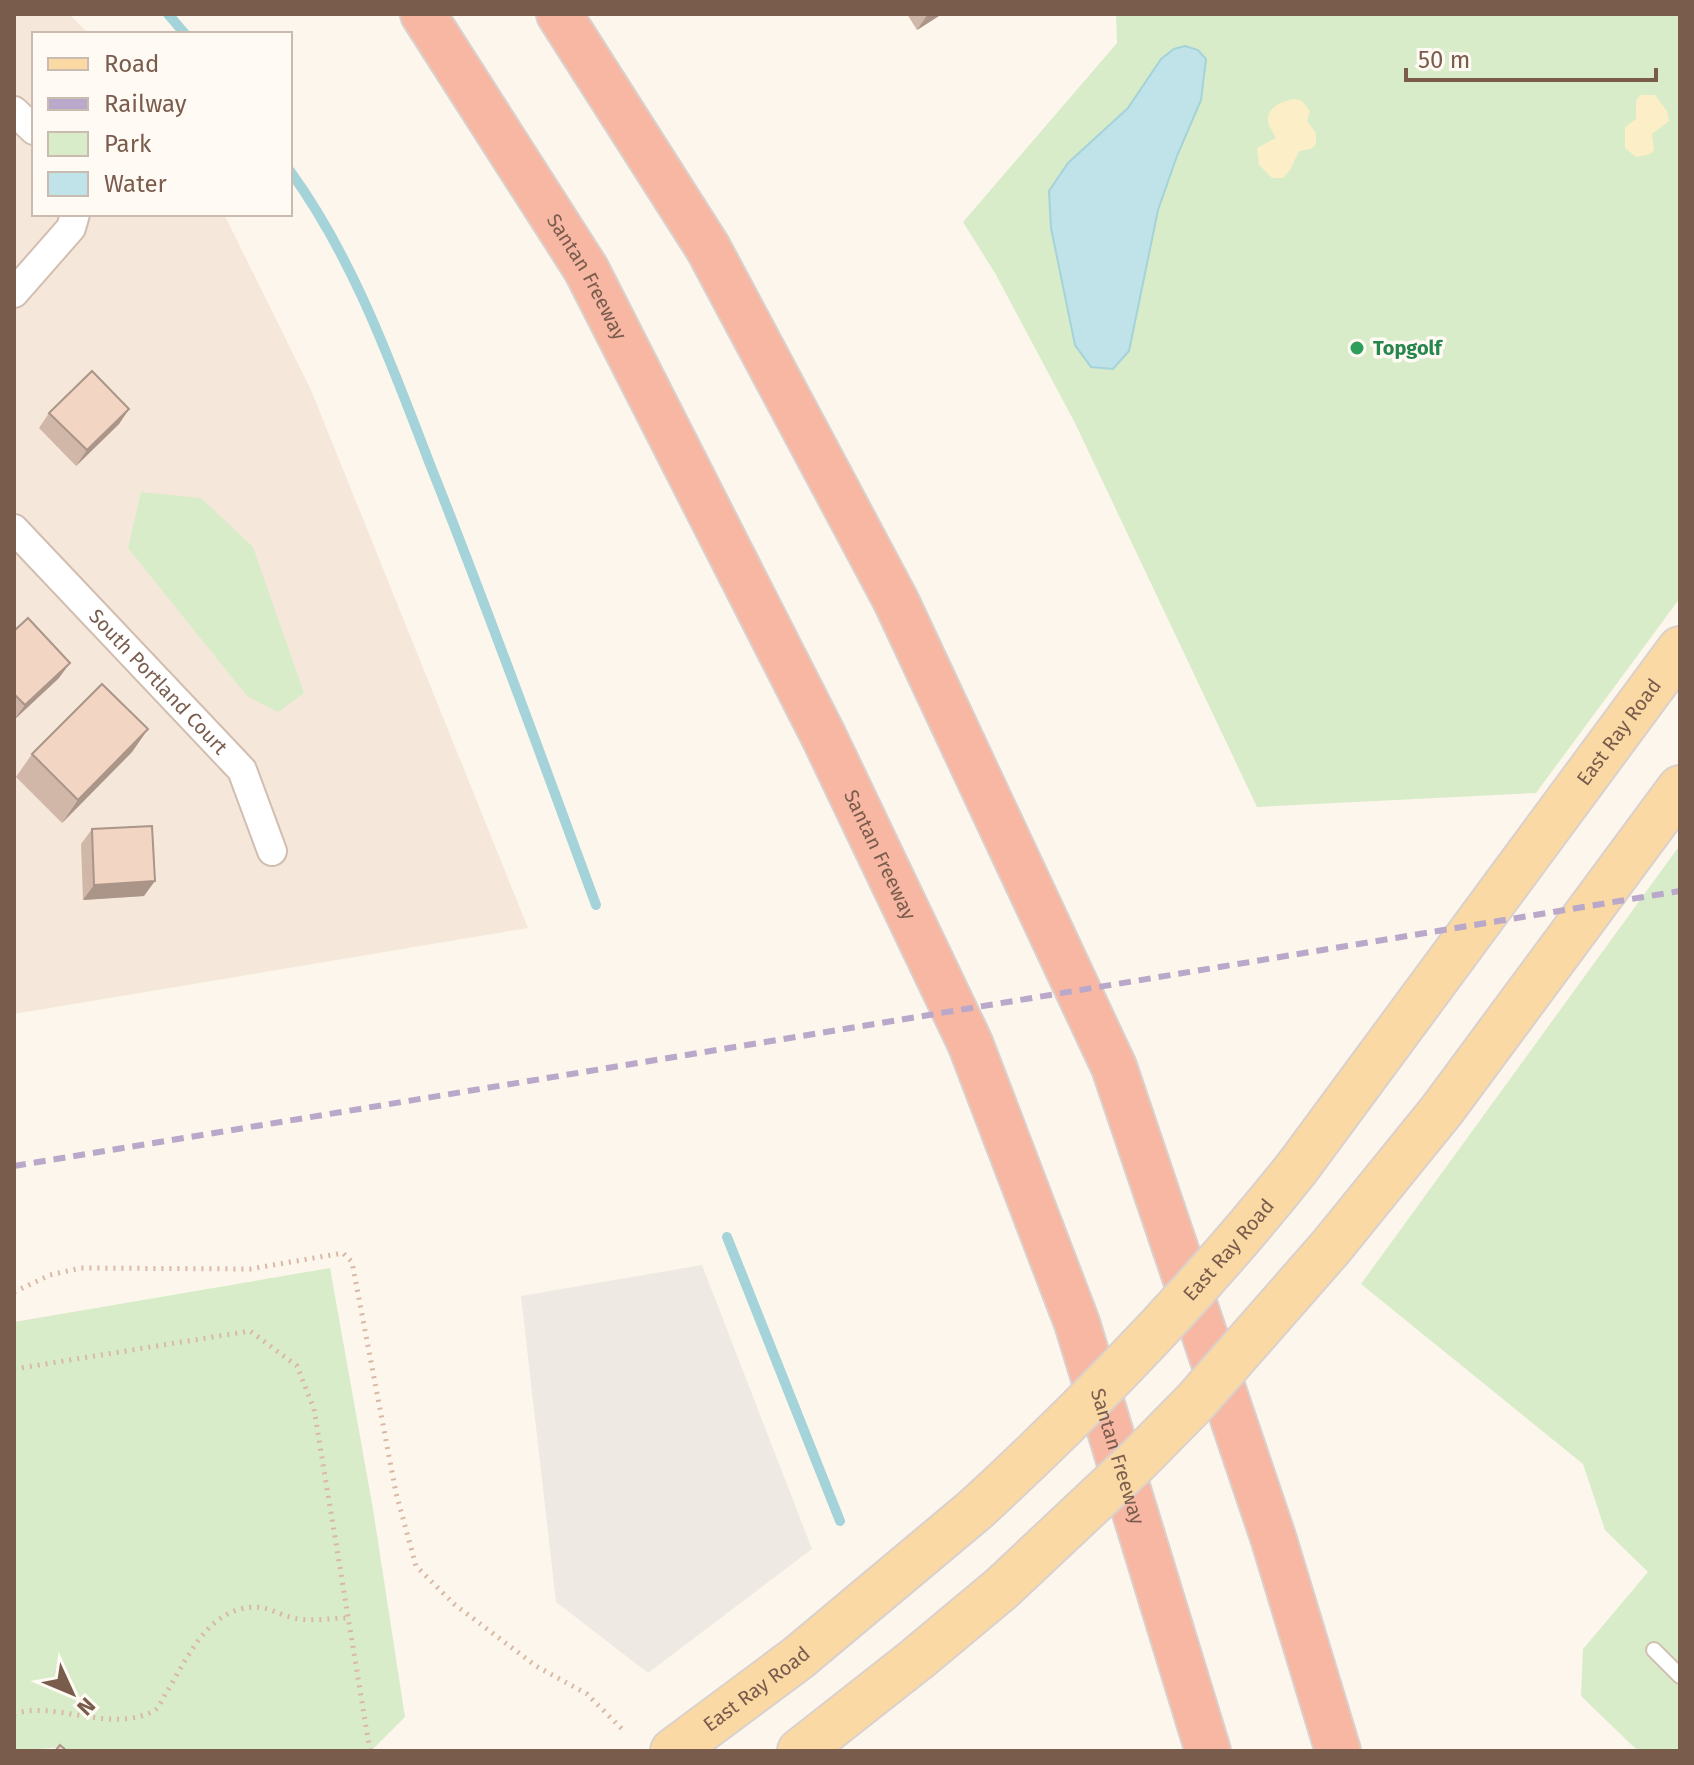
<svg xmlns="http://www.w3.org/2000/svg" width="1694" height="1765" viewBox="0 0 1694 1765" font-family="'Fira Sans',sans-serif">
<rect width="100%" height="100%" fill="#fdf6ec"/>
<polygon fill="#f5e8da" points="14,14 69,14 89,34 34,34 34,214 224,214 311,390 528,928 14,1014"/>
<polygon fill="#efe9e4" points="702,1265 812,1549 648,1673 556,1602 521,1296"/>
<g fill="#d8ecc9">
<polygon points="1116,14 1680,14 1680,598 1536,793 1257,807 1075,423 995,273 963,222 1117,43"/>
<polygon points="141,492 201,498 253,547 304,693 278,712 247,696 128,548"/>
<polygon points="1680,845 1680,1751 1638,1751 1581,1696 1583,1649 1648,1572 1605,1530 1583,1464 1361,1284"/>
<polygon points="330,1268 373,1509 405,1717 371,1751 68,1751 63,1747 14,1751 14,1322"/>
</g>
<g fill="#fcefc7">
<polygon points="1640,95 1655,95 1667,111 1669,121 1652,134 1654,149 1651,154 1636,157 1625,148 1625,127 1636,119 1636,101"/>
<path d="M1295 99 1302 101 1310 111 1307 121 1316 133V144L1311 149 1299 151 1290 170 1283 178H1272L1259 165 1257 148 1276 138C1274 133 1267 125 1268 118 1269 106 1285 100 1295 99Z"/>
</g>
<polygon fill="#bfe3e8" stroke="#a5d3da" stroke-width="2" points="1185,46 1198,50 1206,59 1201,100 1177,156 1158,210 1129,351 1113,369 1091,367 1075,345 1051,228 1049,191 1068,163 1128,108 1161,59 1174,49"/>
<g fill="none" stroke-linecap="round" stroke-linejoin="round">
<g stroke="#a5d3da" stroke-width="10">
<polyline points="168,14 185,34"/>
<path d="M290 171C354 259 392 366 431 467 489 612 542 759 596 905"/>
<polyline points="727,1237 840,1521"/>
</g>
<defs>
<polyline id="lane" points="1654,1650 1680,1676"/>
<g id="street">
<polyline points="14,111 34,130"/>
<polyline points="14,293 71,228 75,214"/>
<path id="s1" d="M14 529 242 770 272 851"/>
</g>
<g id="primary">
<path id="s2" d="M1297 1168 1680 649"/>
<polyline points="1331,1247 1442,1110 1680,788"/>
<path id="s3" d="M673 1751 798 1658 976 1509"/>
<polyline points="800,1751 917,1659 1002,1588"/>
</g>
<g id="highway">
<path id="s4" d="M423 14 586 269 824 737 970 1043 1077 1323 1208 1751"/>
<polyline points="559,14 708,248 896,601 1114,1067 1273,1537 1338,1751"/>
</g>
</defs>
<use href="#lane" stroke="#d1beb0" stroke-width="18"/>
<use href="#street" stroke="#d1beb0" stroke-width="32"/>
<use href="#primary" stroke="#dad1cd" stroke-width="48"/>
<use href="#highway" stroke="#dad1cd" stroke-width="48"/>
<g stroke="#d9b8a5" stroke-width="5" stroke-dasharray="2 6" stroke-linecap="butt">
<polyline points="14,1292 50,1275 81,1268 250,1269 343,1253 352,1262 396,1493 416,1566 454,1604 536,1666 587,1694 625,1732"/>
<polyline points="14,1369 250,1331 297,1366 314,1409 370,1751"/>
<path d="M14 1714C55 1700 106 1733 152 1712 159 1709 162 1700 166 1693 185 1663 203 1618 241 1609 266 1602 277 1616 299 1619 315 1621 333 1618 348 1618"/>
</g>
<use href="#lane" stroke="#fff" stroke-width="14"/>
<use href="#street" stroke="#fff" stroke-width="28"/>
<use href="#primary" stroke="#fbd9a5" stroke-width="44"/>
<use href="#highway" stroke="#f7b7a3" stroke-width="44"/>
<polyline stroke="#b9a8c9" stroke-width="6" stroke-dasharray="12 8" stroke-linecap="butt" points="14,1166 1680,891"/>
<defs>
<g id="primary-bridge">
<path id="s5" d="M976 1509C1091 1403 1199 1291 1297 1168"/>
<polyline points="1002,1588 1138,1460 1196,1401 1331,1247"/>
</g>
</defs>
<use href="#primary-bridge" stroke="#dad1cd" stroke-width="48" stroke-linecap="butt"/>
<use href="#primary-bridge" stroke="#fbd9a5" stroke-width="44"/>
</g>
<g fill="#d1b7a8">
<polygon points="907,14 942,14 917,30"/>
<polygon points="129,409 119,424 76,466 39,428 49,413"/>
<polygon points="14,631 59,678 14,720"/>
<polygon points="148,729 132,752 62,823 16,777 32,754"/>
<polygon points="92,829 144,896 83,900 81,844"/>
</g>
<g fill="#aa9588">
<polygon points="928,14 942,14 917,30"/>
<polygon points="129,409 119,424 76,466 87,450"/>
<polygon points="70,663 59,678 14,720 25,705"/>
<polygon points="148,729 132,752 62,823 78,800"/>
<polygon points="155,881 144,896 83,900 94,885"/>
</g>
<g fill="#f3d5c3" stroke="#aa9588" stroke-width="2">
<polygon points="92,371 129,409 87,450 49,413"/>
<polygon points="28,618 70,663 25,705 14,694 14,631"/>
<polygon points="102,684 148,729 78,800 32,754"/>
<polygon points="152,826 155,881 94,885 92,829"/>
<polygon points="60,1745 67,1751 55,1751"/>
</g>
<circle fill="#2e9e5b" stroke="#fffaf3" stroke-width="3" cx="1357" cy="348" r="8"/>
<g text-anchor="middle" stroke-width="7" stroke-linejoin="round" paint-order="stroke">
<g font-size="20" fill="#7a5c4d" stroke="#fffaf3">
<text dy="7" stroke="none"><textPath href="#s4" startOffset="310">Santan Freeway</textPath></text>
<text dy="7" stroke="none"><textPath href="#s1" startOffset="210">South Portland Court</textPath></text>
<text dy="7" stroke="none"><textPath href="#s2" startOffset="542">East Ray Road</textPath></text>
<text dy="7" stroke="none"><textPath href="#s4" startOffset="958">Santan Freeway</textPath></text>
<text dy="7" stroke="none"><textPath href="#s5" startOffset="362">East Ray Road</textPath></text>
<text dy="7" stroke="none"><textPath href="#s4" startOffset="1606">Santan Freeway</textPath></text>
<text dy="7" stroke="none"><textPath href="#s3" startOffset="104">East Ray Road</textPath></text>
</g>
<g font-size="20" font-weight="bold" fill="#27864d" stroke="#fffaf3" text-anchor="start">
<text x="1373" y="355">Topgolf</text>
</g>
</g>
<rect width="1694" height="1765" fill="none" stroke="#7a5c4d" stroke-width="32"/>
<rect x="32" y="32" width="260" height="184" fill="#fffaf3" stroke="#cabbb1" stroke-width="2"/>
<rect x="48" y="58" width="40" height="12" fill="#fbd9a5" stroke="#cabbb1" stroke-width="2"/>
<text x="104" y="72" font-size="24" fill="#7a5c4d">Road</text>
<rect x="48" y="98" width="40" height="12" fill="#b9a8c9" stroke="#cabbb1" stroke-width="2"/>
<text x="104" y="112" font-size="24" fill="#7a5c4d">Railway</text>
<rect x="48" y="132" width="40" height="24" fill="#d8ecc9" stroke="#cabbb1" stroke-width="2"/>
<text x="104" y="152" font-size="24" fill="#7a5c4d">Park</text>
<rect x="48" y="172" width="40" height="24" fill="#bfe3e8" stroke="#cabbb1" stroke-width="2"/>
<text x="104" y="192" font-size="24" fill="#7a5c4d">Water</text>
<g transform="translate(72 1693) rotate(134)" stroke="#fffaf3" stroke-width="6" paint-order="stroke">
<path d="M0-6L14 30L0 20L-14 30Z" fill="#7a5c4d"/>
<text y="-12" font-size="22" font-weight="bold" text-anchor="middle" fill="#7a5c4d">N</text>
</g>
<path d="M1406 68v12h250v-12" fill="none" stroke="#7a5c4d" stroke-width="4"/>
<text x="1418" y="68" font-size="24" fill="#7a5c4d" stroke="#fffaf3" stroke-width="6" paint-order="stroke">50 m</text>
</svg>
